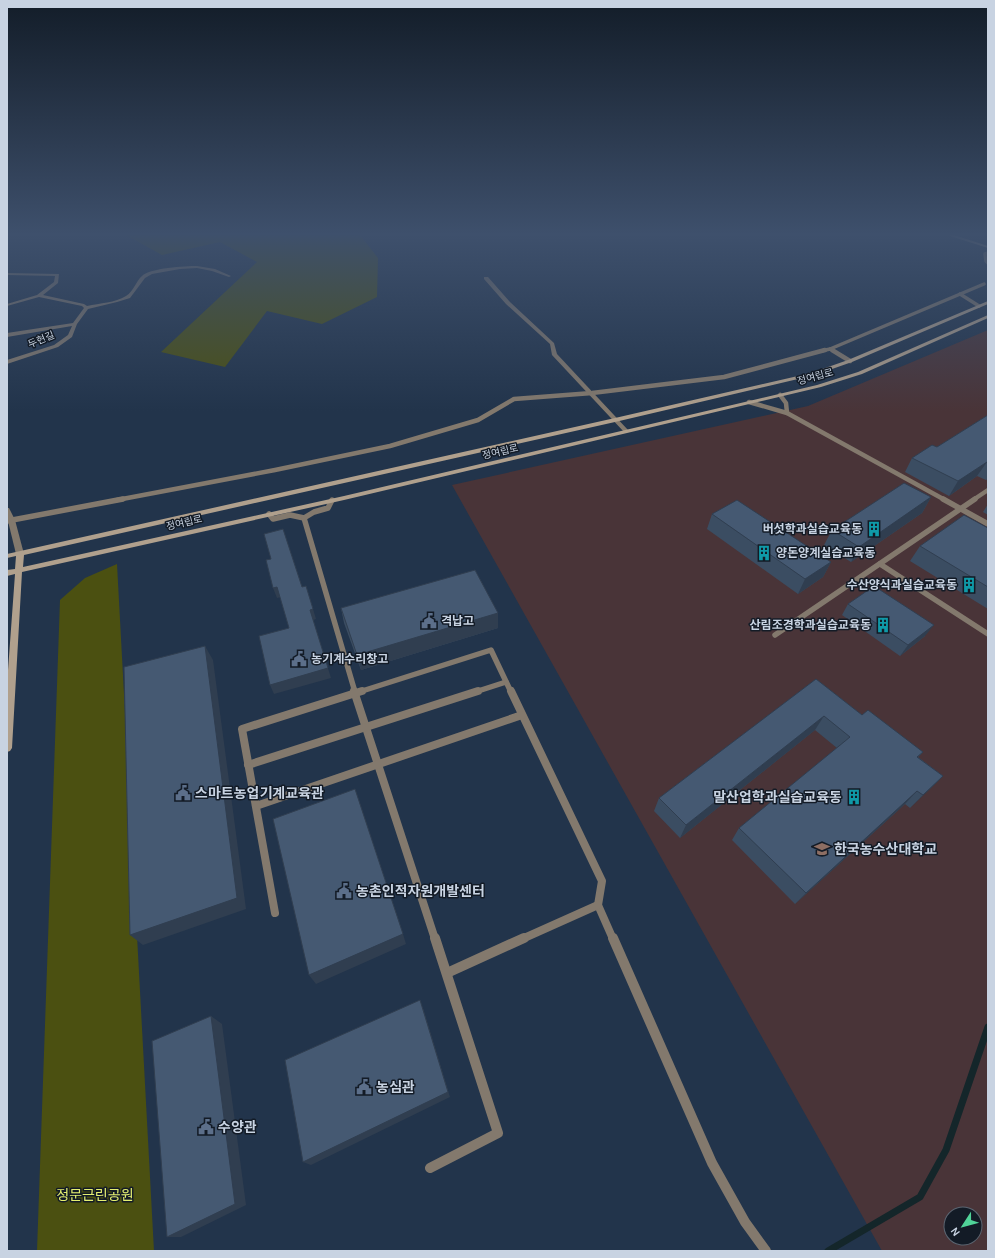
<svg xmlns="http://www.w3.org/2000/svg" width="995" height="1258" viewBox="0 0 995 1258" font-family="Karla,'Noto Sans KR',sans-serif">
<rect width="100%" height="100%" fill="#22344b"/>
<path fill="#493438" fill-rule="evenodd" d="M988 330V1251H882L452 485 808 406ZM951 1214H975V1238H951Z"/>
<g fill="#4b5011">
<polygon points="126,235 360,235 378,258 377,297 322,324 267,311 225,367 161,352 257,262 220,242 162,255"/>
<polygon points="117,564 154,1251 37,1251 60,600 85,578"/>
</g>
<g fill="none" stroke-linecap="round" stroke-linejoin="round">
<polyline stroke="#14262a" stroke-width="7" points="828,1251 920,1197 946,1150 988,1027"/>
<g stroke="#83796d" stroke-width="3.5">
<polyline points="988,253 985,254 986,261 988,263"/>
<polyline points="960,294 979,306"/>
<polyline points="830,349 984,284"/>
<polyline points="821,351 830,349 834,351"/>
</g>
<g stroke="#83796d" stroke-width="4.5">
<polyline points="832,350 850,361"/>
<polyline points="780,395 786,403 787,413"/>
<polyline points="749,402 787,413 945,500"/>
<polyline points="117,500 275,470 390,446 478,420 514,399 592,393 724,377 825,350"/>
<polyline points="973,500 988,490"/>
</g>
<g stroke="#83796d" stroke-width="5.5">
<polyline points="943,499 988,524"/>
<polyline points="269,514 273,519 290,515 304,518 314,512 328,508 332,500"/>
<polyline points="304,518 355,692"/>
<polyline points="7,521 123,499"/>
<polyline points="880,564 988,634"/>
<polyline points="775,635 975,499"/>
<polyline points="359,692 491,650 511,692"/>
<polyline points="475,692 506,682"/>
</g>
<g stroke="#83796d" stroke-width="8">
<polyline points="354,691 435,939"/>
<polyline points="511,691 602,881 598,905 613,939"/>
<polyline points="248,765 478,691"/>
<polyline points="256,806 522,715"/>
<polyline points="275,913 242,729 362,691"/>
<polyline points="522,939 598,905"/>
</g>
<g stroke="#83796d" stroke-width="10">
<polyline points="613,938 712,1163 745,1222 766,1251"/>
<polyline points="447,973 524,938"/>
<polyline points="430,1168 498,1133 435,938"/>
</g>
<g fill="#83796d" fill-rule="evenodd">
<path d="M197 266 215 269 231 276 229 277 212 271 197 268 180 269 152 274 145 278 130 298 117 302 88 309 77 324 72 337 58 347 7 364V360L54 345 68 335 72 326 7 337V333L73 323 84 308 82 306 39 297 7 306V304L37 295 54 282 55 276 7 275V273L59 274 58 283 43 295 84 304 87 306C100 303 115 303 126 296 134 291 136 281 142 276 150 268 185 266 197 266Z"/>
<polygon points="484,277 488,277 510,302 554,343 557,354 628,430 628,432 624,432 552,355 550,344 506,304 484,279"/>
<polygon points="7,508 9,508 15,520 24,554 23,556 20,556 16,554 7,517"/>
</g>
<g fill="#b0a08d" fill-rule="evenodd">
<polygon points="947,235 954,235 988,246 988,248"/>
<polygon points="988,301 988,304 852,362 815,375 615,422 24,555 23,567 344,496 817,385 858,372 988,315 988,318 862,374 821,387 344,500 22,572 12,748 10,751 7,752 7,684 15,574 7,576 7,570 15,569 16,556 7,558 7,554 615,418 811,373 848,360"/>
</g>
</g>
<g fill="#3b4d62">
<polygon points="988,415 988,479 986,480 977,476 949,496 905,472 912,458 937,447"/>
<polygon points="931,497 922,513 851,562 824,545 832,530"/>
<polygon points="988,504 988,515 983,512"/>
<polygon points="712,514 831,562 823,577 798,594 707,529"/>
<polygon points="988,528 988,609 910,561 920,546"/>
<polygon points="848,604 925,636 900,656 842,615"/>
<polygon points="341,608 498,613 498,628 361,670 344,623"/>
<polygon points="816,679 862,715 923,752 918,757 943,776 910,808 905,804 795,904 732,840 739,828 837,748 815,730 680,838 654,811 659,798"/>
</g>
<g fill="#303e50">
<polygon points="987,462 977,476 949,496 958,481"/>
<polygon points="931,497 922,513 851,562 859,547"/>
<polygon points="831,562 823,577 798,594 805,579"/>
<polygon points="277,587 281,597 277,598 273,588"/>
<polygon points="313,609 316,619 313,620 331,678 274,694 270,685 310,610"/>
<polygon points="498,613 498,628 361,670 357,655"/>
<polygon points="934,625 925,636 900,656 908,645"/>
<polygon points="205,646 213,660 246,909 143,945 130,935"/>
<polygon points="824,716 815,730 680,838 686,825"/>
<polygon points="943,776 930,789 910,808 923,795"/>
<polygon points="917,791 905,804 795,904 806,893"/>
<polygon points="403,934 406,944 316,984 309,975"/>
<polygon points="423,1008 450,1097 311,1165 303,1162"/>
<polygon points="211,1016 222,1024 246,1205 181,1237 167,1237"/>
</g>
<g fill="#455972" stroke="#303e50">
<polygon points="988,415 988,462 987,462 958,481 912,458 932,445 937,447"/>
<polygon points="904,483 931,497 859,547 832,530"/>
<polygon points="737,500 831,562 805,579 712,514"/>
<polygon points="964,515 988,528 988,587 920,546"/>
<polygon points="283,529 302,587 306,586 313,609 310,610 328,668 270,685 259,636 289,628 277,587 273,588 266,560 271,559 264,534"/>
<polygon points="475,570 498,613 357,655 341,608"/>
<polygon points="874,586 934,625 908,645 848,604"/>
<polygon points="205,646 237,898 130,935 124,667"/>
<polygon points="816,679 862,715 868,710 923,752 917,757 943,776 923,795 917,791 806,893 739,828 850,737 824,716 686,825 659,798"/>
<polygon points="355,789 403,934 309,975 273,819"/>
<polygon points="420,1000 448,1092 303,1162 285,1060"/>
<polygon points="211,1016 235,1204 167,1237 152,1041"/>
</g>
<linearGradient id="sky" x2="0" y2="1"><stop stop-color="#131d29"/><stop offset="0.57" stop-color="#3e506c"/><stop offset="1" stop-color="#3e506c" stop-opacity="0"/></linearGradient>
<rect width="995" height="411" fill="url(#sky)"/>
<defs>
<symbol id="building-bare" viewBox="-9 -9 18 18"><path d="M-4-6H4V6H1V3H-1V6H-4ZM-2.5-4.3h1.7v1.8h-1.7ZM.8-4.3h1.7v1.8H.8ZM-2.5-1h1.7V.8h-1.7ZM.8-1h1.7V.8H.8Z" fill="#0f9aa8" stroke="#131b26" stroke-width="2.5" paint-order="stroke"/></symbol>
<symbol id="civic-bare" viewBox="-9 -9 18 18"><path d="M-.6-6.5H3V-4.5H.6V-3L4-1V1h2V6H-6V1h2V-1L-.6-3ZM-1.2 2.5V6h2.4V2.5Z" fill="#5c6f8a" stroke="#131b26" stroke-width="2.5" paint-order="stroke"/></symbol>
<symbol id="university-bare" viewBox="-9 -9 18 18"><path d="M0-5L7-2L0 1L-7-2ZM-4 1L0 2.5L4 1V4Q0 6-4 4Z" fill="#8d6e63" stroke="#131b26" stroke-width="2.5" paint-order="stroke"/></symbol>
</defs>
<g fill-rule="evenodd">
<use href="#building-bare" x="863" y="518" width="22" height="22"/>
<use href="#building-bare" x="753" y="542" width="22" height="22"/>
<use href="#building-bare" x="958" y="574" width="22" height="22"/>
<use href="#civic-bare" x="418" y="610" width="22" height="22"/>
<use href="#building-bare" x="872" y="614" width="22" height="22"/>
<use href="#civic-bare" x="288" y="648" width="22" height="22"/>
<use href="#civic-bare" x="172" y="782" width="22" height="22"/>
<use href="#building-bare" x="843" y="786" width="22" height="22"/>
<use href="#university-bare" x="811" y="838" width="22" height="22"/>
<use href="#civic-bare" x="333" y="880" width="22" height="22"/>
<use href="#civic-bare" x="353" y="1076" width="22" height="22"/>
<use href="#civic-bare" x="195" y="1116" width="22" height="22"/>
</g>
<g text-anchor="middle" stroke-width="3" stroke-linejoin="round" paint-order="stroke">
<g font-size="10" fill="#c8d3e2" stroke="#131b26">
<text transform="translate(41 339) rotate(-23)" y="4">두현길</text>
<text transform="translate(815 376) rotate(-15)" y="4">정여립로</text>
<text transform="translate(500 451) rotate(-13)" y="4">정여립로</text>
<text transform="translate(184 522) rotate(-13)" y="4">정여립로</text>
</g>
<g font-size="12" font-weight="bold" fill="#c8d3e2" stroke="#131b26" text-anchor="end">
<text x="862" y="533">버섯학과실습교육동</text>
<text x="776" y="557" text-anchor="start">양돈양계실습교육동</text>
<text x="957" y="589">수산양식과실습교육동</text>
<text x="441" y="625" text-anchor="start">격납고</text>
<text x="871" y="629">산림조경학과실습교육동</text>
<text x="311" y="663" text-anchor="start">농기계수리창고</text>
</g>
<g font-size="14" font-weight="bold" fill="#c8d3e2" stroke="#131b26" text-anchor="start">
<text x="195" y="798">스마트농업기계교육관</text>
<text x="842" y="802" text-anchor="end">말산업학과실습교육동</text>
<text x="834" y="854">한국농수산대학교</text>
<text x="356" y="896">농촌인적자원개발센터</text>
<text x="376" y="1092">농심관</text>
<text x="218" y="1132">수양관</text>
</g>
<g font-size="14" fill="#e4ef71" stroke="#131b26">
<text x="95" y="1200">정문근린공원</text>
</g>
</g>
<rect width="995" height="1258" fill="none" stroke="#c8d3e2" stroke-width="16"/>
<g transform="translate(963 1226) rotate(234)"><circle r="19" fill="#131b26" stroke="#5b6571"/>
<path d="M0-3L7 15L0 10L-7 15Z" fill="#50d398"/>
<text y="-6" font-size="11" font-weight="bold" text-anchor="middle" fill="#c8d3e2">N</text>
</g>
</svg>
